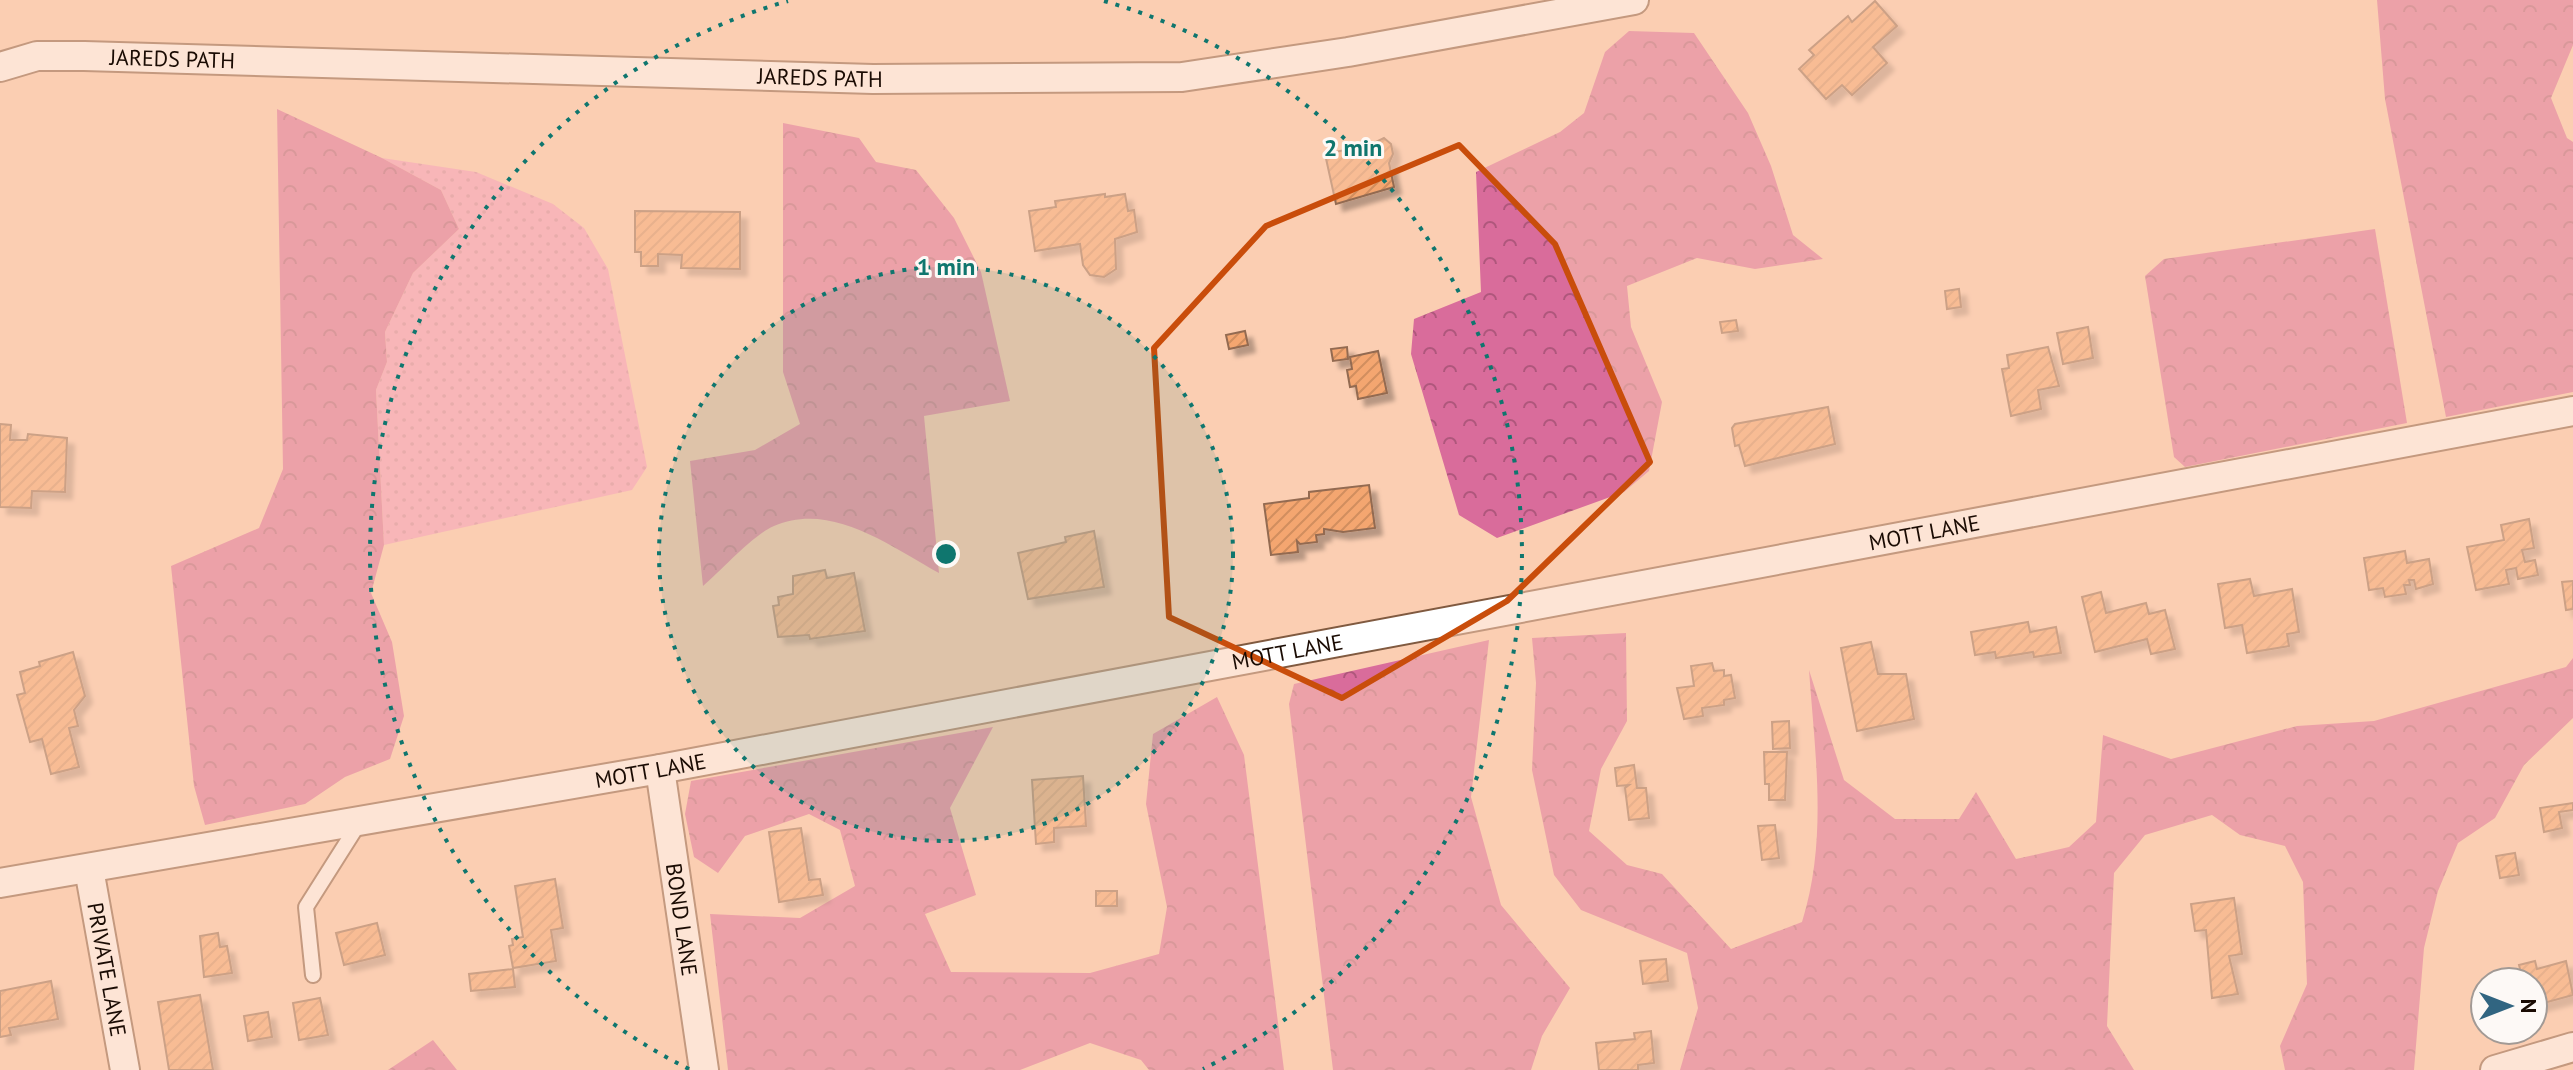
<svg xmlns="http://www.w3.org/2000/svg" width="2573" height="1070" viewBox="0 0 2573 1070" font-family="'PT Sans',sans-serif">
<defs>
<pattern id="grass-dots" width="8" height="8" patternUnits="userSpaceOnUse" patternTransform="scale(2)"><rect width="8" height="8" fill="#f39abe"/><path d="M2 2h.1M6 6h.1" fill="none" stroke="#d083a2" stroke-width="1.8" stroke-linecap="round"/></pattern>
<pattern id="forest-crowns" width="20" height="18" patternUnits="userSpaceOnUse" patternTransform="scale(2)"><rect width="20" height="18" fill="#d96c9b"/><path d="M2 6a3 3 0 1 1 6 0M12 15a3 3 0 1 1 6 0" fill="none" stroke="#af577c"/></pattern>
<pattern id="building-hatch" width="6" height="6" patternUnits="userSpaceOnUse" patternTransform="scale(2)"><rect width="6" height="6" fill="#f4a670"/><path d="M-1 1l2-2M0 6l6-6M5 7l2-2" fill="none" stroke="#d18e5f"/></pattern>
<filter id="shadow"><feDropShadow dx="7" dy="7" stdDeviation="2" flood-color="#0004"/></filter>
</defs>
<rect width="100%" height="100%" fill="#fbceb2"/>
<polygon fill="url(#grass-dots)" points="382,158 476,172 553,204 584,228 608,269 647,467 632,490 384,545 376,390 387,362 385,332 413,273 459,229 441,190"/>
<g fill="url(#forest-crowns)">
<polygon points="2377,0 2573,0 2573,45 2551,98 2567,138 2573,142 2573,392 2446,417 2385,99"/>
<polygon points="1629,31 1694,33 1748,113 1771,166 1793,235 1823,259 1755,269 1697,258 1627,286 1631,327 1662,402 1649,471 1624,492 1497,538 1459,515 1411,354 1414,319 1481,292 1476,172 1560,132 1584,113 1605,52"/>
<polygon points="277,109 382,158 441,190 459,229 413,273 385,332 387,362 376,390 384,545 371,593 392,642 404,716 390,759 345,777 305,804 205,825 194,786 171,566 259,528 283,469"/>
<path d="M783 123 859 138 876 162 916 170 954 218 981 272 1010 401 924 416 939 573C890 546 831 501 774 526 753 535 722 570 703 586L690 461 755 450 800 424 783 372Z"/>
<polygon points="2375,229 2407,423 2185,467 2174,457 2145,276 2164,259"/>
<path d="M1626 633 1627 721 1601 769 1589 831 1627 865 1662 874 1731 949 1802 922C1828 839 1815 755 1809 670L1844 780 1895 819H1959L1976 792 2016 859 2069 847 2096 822 2103 735 2171 759 2297 726 2374 721 2566 667 2573 658V718L2524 765 2495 818 2458 843 2438 891 2424 948 2414 1070H2285L2280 1046 2307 984 2303 882 2285 846 2240 835 2212 815 2145 835 2114 873 2107 1026 2134 1070H1680L1698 1008 1687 953 1581 910 1554 875 1532 770 1536 683 1532 638Z"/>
<polygon points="1489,640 1471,797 1501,905 1570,988 1542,1036 1531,1070 1333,1070 1289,704 1294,684"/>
<polygon points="1217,697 1244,755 1284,1070 1149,1070 1141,1060 1090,1043 1020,1070 728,1070 710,914 800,918 855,886 840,830 809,814 745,836 718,873 694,857 685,814 691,781 993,727 950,808 976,895 925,914 951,972 1090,973 1159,954 1167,907 1146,804 1153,734"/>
<polygon points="433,1040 457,1070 388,1070"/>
</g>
<g fill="url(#building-hatch)" stroke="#936b51" stroke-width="2" filter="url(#shadow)">
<polygon points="1875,1 1897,26 1873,47 1887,63 1852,95 1842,85 1826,99 1799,69 1814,55 1809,50 1848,16 1852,22"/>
<polygon points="1384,138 1391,144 1393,154 1389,163 1394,187 1336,204 1325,154 1370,145"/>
<polygon points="1105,194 1105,197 1125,194 1128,211 1134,210 1137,232 1115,239 1116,269 1104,277 1090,275 1083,265 1080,244 1035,251 1029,211 1056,207 1055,201"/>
<polygon points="635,211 740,212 740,269 681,268 682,255 658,254 658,266 641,266 641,252 635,252"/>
<polygon points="1959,289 1961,307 1947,309 1945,291"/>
<polygon points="1736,320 1738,331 1722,333 1720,322"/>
<polygon points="2088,327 2093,358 2063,364 2057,333"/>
<polygon points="1245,331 1248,345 1229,349 1226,335"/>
<polygon points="1347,347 1348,359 1333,361 1331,349"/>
<polygon points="2048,347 2059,386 2038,390 2041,409 2011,416 2002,369 2009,368 2007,355"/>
<polygon points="1378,351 1387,393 1358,399 1356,386 1350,387 1347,370 1352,369 1350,357"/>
<polygon points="1828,407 1835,444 1745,466 1739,445 1735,446 1732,428 1735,424"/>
<polygon points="0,424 11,425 10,440 27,440 28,434 67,438 65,492 32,491 31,508 0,507"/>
<polygon points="1369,485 1375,528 1343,532 1324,529 1324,534 1316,535 1317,542 1300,544 1297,541 1298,552 1271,555 1264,504 1309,498 1309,492"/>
<polygon points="2529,519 2534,548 2522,550 2525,562 2535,560 2538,575 2518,579 2516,568 2506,570 2509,584 2476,590 2467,547 2504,540 2501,525"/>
<polygon points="1094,531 1104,587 1028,599 1018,553 1066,542 1065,537"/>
<polygon points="2405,551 2407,563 2429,559 2433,584 2416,589 2414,580 2409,580 2410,585 2404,585 2406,594 2385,597 2383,588 2369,590 2364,558"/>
<polygon points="825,570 827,578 854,573 865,631 810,639 809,635 778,637 773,606 779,605 778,597 793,594 793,576"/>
<polygon points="2250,579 2254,596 2292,589 2299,632 2287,634 2289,646 2247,653 2242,625 2225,628 2218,584"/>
<polygon points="2573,581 2573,609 2566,610 2562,582"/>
<polygon points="2101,592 2106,613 2146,603 2149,614 2165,610 2175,649 2151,654 2147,639 2095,652 2082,597"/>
<polygon points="2028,622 2030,632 2056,627 2061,653 2034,657 2033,652 1996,658 1995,652 1975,655 1971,632"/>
<polygon points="1871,642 1878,674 1906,674 1914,719 1857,731 1841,648"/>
<polygon points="73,652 85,696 74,710 78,726 69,728 79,767 51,774 42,739 30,742 17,695 25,693 20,672 40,666 39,662"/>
<polygon points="1712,663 1714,671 1724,670 1724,676 1731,675 1735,698 1724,700 1724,705 1702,708 1703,716 1684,719 1677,688 1694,686 1691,666"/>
<polygon points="1789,721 1790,748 1773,749 1772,722"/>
<polygon points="1764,752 1787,752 1785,800 1769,800 1769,784 1765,784"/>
<polygon points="1634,765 1637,788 1646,788 1649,818 1629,820 1625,788 1629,785 1617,786 1615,768"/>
<polygon points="1083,776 1086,826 1054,828 1054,842 1036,844 1032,780"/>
<polygon points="2573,803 2573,810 2559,812 2562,828 2544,832 2540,808"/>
<polygon points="1775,825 1779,858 1762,860 1758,826"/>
<polygon points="801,828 809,880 820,879 823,895 779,902 769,832"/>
<polygon points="2515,853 2519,875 2500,878 2496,856"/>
<polygon points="555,879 563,928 551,930 556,961 513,968 509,946 513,945 512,939 523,937 515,886"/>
<rect x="1096" y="891" width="21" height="15"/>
<polygon points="2234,898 2242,954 2229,956 2238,994 2212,998 2206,930 2195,931 2191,904"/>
<polygon points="377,923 385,955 344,965 336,933"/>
<polygon points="218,933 220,947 227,946 232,973 204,977 200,936"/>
<polygon points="1666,959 1668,981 1643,984 1640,961"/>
<polygon points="2535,961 2537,969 2566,961 2573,995 2533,1006 2533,982 2516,982 2523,980 2519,965"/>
<polygon points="513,969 515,987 471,991 469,974"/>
<polygon points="51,981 58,1019 9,1028 11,1035 0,1037 0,991"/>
<polygon points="200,995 213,1070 169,1070 158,1002"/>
<polygon points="320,998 328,1035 299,1040 293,1003"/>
<polygon points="268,1012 272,1037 248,1041 244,1016"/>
<polygon points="1651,1031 1654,1063 1638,1065 1638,1070 1599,1070 1596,1043 1635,1039 1634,1033"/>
</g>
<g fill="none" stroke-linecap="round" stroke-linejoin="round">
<defs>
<polyline id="lane" points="313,975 306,907 361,820"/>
<g id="street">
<path id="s1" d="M0 67 37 56H84L873 79 1182 77 1348 52 1634 0"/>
<path id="s2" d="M660 769 704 1070"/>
<path id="s3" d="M89 869 125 1070"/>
<path id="s4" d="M0 883 660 769 2573 411"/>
<polyline points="2495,1070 2573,1047"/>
</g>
</defs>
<use href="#lane" stroke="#805a40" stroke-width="18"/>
<use href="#street" stroke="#805a40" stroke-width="32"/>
<use href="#lane" stroke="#fff" stroke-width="14"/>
<use href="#street" stroke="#fff" stroke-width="28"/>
</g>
<path d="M0 0H2573V1070H0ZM1459 145 1555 244 1650 462 1507 601 1342 698 1169 617 1154 348 1266 226Z" fill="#fbceb2" fill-opacity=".55" fill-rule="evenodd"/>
<path fill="none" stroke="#c94d0b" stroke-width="6" stroke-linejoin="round" d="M1459 145 1555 244 1650 462 1507 601 1342 698 1169 617 1154 348 1266 226Z"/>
<circle cx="946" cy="554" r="287" fill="#0f766e" fill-opacity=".12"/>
<g fill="none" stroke="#0f766e" stroke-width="4" stroke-dasharray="4 8">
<circle cx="946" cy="554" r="287"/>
<path d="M689 1069A575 575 0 0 1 788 1M1104 1A575 575 0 0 1 1203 1069"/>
</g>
<g text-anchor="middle" stroke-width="6" stroke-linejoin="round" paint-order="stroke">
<g font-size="22" fill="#1a0b03" stroke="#fdf9f6">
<text dy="8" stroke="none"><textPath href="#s1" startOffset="174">JAREDS PATH</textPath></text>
<text dy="8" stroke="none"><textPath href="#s1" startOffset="822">JAREDS PATH</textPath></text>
<text dy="8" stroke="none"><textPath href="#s4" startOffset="1956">MOTT LANE</textPath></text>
<text dy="8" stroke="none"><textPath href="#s4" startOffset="1308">MOTT LANE</textPath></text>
<text dy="8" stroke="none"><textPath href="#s4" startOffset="660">MOTT LANE</textPath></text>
<text dy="8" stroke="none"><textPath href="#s2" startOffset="152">BOND LANE</textPath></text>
<text dy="8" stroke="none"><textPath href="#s3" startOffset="102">PRIVATE LANE</textPath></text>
</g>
</g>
<circle cx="946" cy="554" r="12" fill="#0f766e" stroke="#fdf9f6" stroke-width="4"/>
<g font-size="24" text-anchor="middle" font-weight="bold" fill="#0f766e" stroke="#fdf9f6" stroke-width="6" stroke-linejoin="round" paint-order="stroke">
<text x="1353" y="156">2 min</text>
<text x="946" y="275">1 min</text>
</g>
<g transform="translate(2509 1006) rotate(90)"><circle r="38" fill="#fdf9f6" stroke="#a29a95" stroke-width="2"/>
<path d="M0-6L14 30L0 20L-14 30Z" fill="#316581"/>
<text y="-12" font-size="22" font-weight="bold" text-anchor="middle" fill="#1a0b03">N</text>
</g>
</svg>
